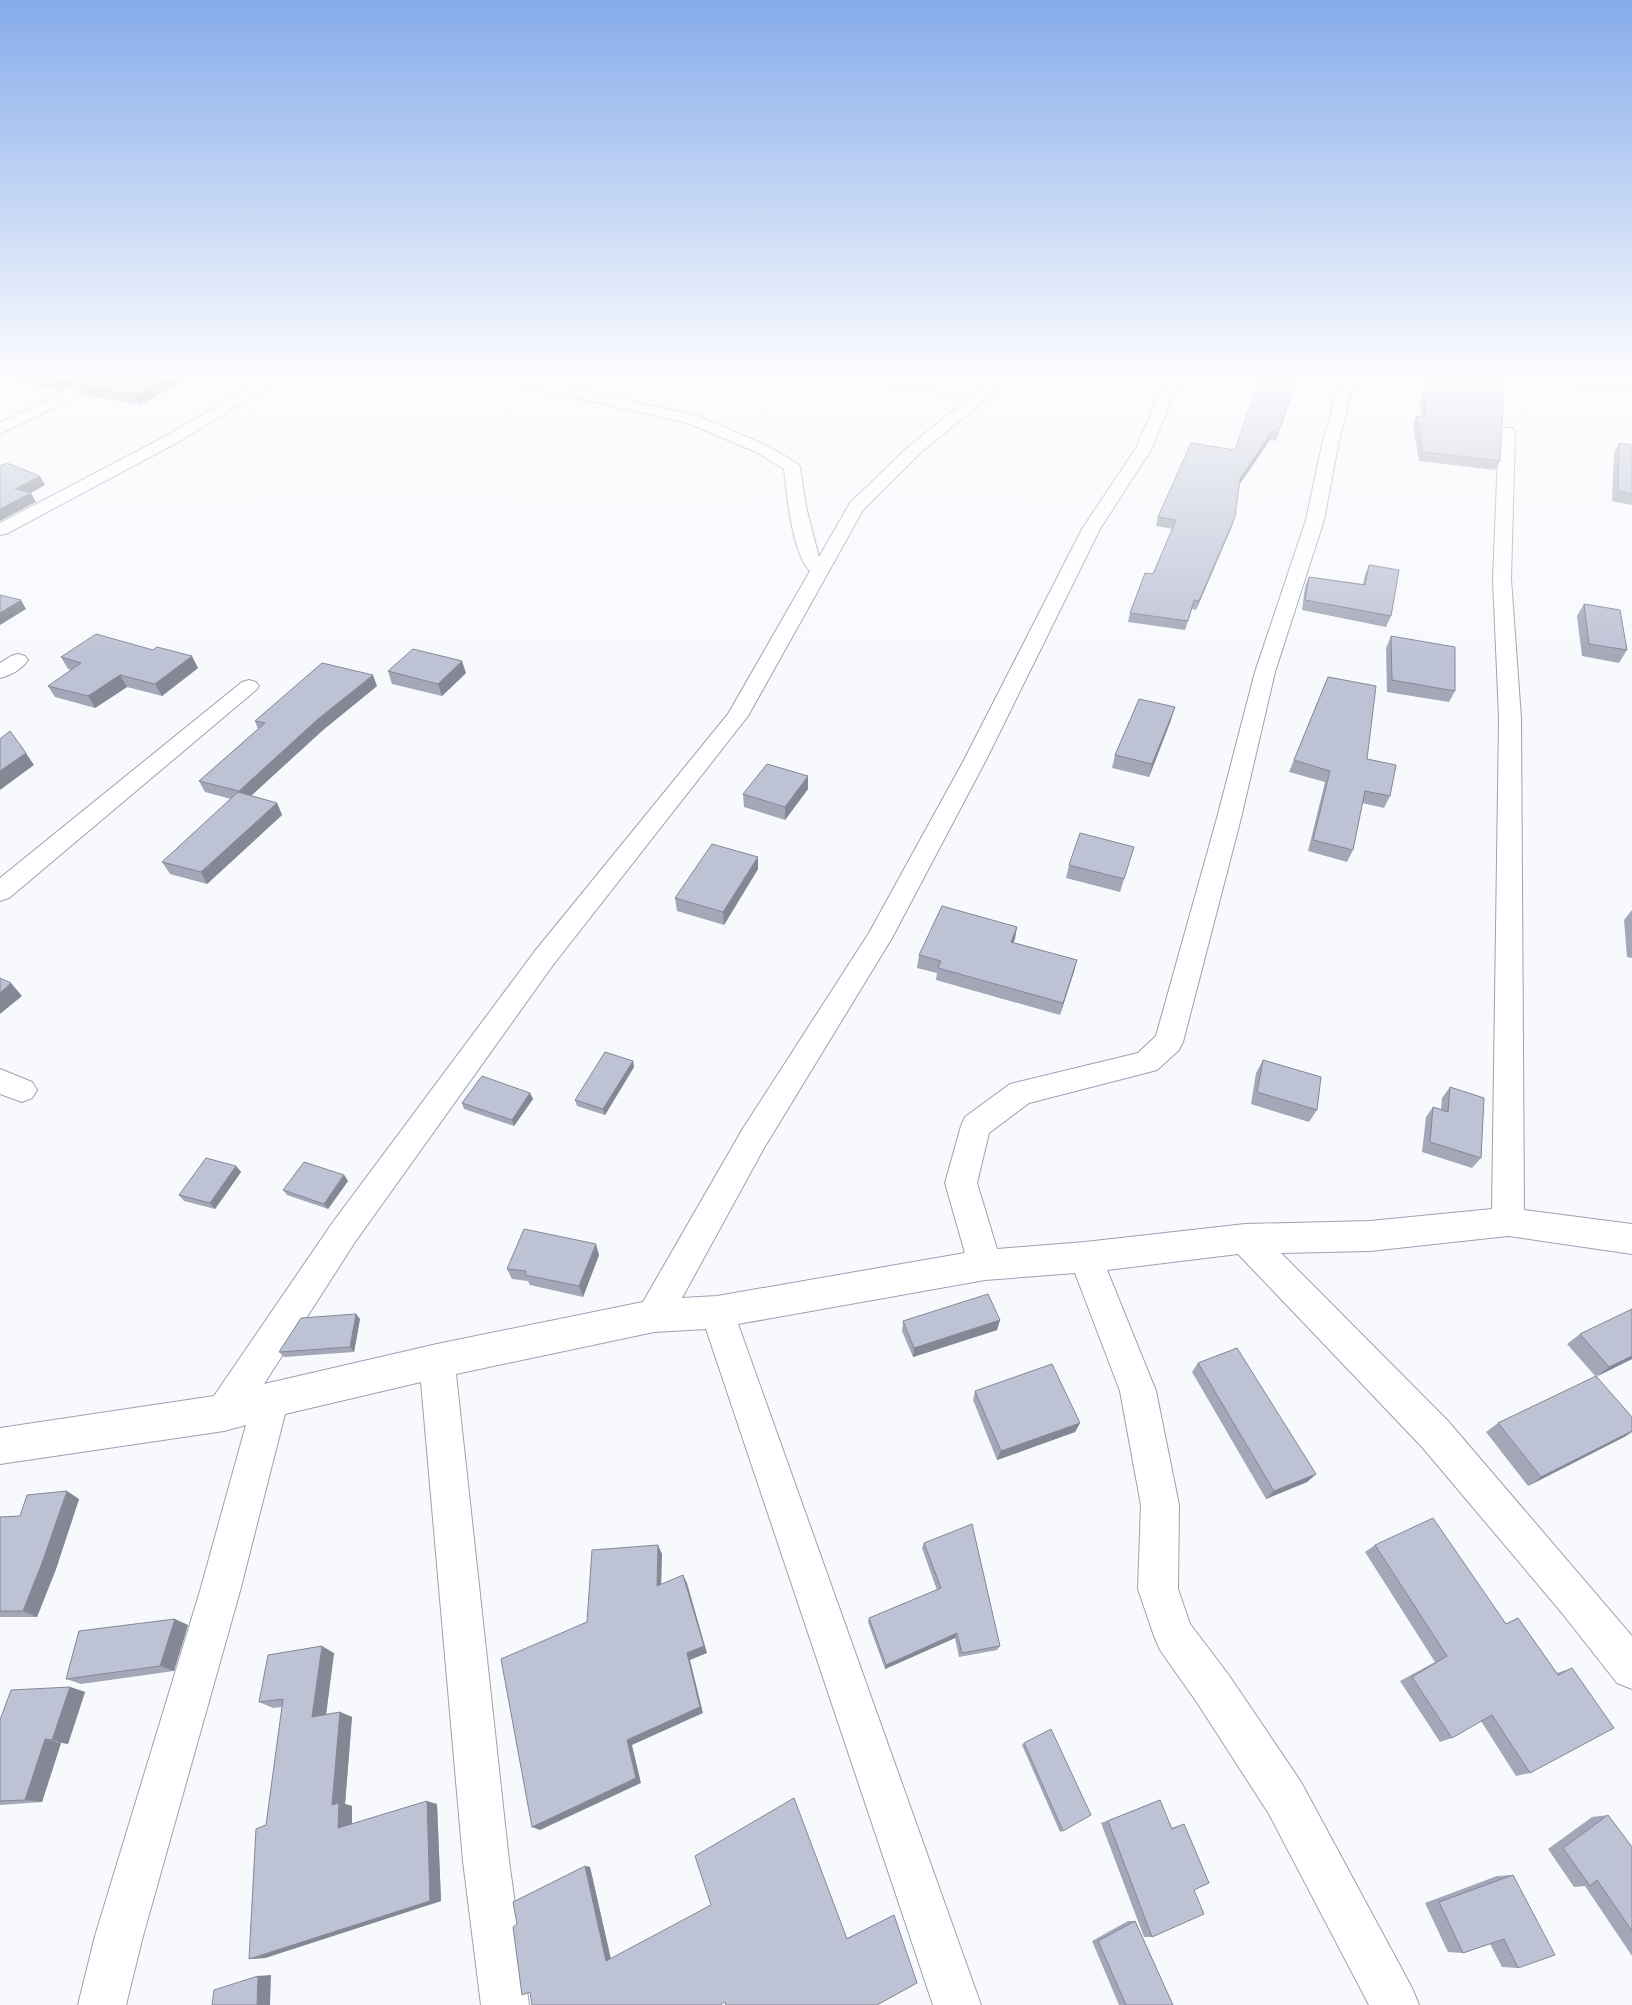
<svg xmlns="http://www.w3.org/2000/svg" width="1632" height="2005" viewBox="0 0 1632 2005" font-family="'DejaVu Sans',sans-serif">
<rect width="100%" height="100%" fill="#f8f9fd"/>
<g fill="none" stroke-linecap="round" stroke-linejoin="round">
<defs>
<g id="minor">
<polygon points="89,379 107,379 105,382 0,434 0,423"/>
<polygon points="262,379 279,379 180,441 6,534 0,535 0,523 168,435"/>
<path d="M514 379H532L698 416 768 446 798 464 800 467 806 507 819 557 850 503 908 447 972 396 884 383 879 382 877 379H915L981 388 988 379H1003L990 396 920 453 863 510 748 716 553 965 355 1242 264 1384 437 1344 643 1302 742 1130 869 933 964 760 1082 529 1136 448 1166 379H1180L1152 448 1100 529 986 760 892 938 764 1148 682 1298 717 1296 965 1253 945 1183 961 1126 965 1117 1010 1084 1138 1053 1156 1036 1217 818 1255 672 1306 520 1323 440 1339 387 1344 379H1358L1353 387 1339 440 1324 520 1275 672 1241 818 1183 1042 1179 1050 1157 1070 1029 1103 989 1133 977 1183 997 1249 1085 1242 1245 1224 1370 1221 1492 1209 1499 718 1493 579 1499 431 1502 428H1512L1515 431 1511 579 1521 718 1524 1210 1632 1224V1254L1508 1236 1370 1251 1281 1253 1448 1421 1632 1636V1689L1617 1683 1562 1613 1422 1447 1238 1254 1107 1270 1156 1391 1179 1505 1178 1589 1190 1624 1228 1674 1301 1782 1412 1988 1419 2005H1369L1269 1814 1198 1704 1160 1650 1154 1636 1138 1589 1141 1505 1120 1391 1075 1273 985 1280 738 1324 981 2005H933L706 1329 654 1332 456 1374 509 1861 529 2005H481L463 1861 421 1382 285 1414 240 1591 143 1936 126 2005H78L95 1936 200 1591 246 1425 224 1431 0 1464V1428L214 1396 333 1222 535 951 728 714 810 571C792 553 787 495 784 469L756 452 688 423 524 386Z"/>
<polygon points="1562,379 1603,379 1632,383 1632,391 1569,383 1564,382"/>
<path d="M18 654 25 656 28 660C22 669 10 676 0 678V663L11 656Z"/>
<polygon points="249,680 256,682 259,686 256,690 9,898 0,901 0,878 242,682"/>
<polygon points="0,1069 32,1082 37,1090 32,1098 22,1102 0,1094"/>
</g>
</defs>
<use href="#minor" stroke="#9da1b3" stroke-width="2"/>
<use href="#minor" fill="#fff" fill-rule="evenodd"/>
</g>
<g fill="#a3a7b7">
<polygon points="17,379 85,379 61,391 19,383"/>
<polygon points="91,379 187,379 140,405 84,395 79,385"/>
<polygon points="1298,379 1276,441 1270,440 1239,485 1232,526 1196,610 1192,609 1185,630 1128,622 1130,613 1153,574 1173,529 1156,526 1158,517 1235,450"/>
<polygon points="1427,379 1502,379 1500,461 1495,470 1419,461 1413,426 1416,416 1421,417 1420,404"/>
<polygon points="1619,443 1632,445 1632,505 1612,501 1614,453"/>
<polygon points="1369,565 1391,616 1386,627 1302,610 1305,587 1309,577 1363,584 1365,575"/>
<polygon points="1584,604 1627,650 1619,663 1582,656 1577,616"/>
<polygon points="1391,636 1455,691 1449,702 1387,692 1386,648"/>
<polygon points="61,657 198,668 162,696 127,687 95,708 55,697 48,686 71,670 68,669"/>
<polygon points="388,671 466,673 442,696 392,684"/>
<polygon points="1328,677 1367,759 1390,796 1384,808 1362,803 1353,850 1347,862 1308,851 1325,782 1289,772"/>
<polygon points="377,686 323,730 251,796 277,803 282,815 207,884 170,874 162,862 231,799 205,792 199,781 258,729 255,721"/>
<polygon points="1171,720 1149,777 1112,768 1115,755"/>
<polygon points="808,776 808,789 785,820 744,807 743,794"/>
<polygon points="1134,847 1120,892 1066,878 1069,865"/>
<polygon points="758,857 758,869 724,925 677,911 675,898"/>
<polygon points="1632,910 1632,958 1627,957 1624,920"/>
<polygon points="1017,927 1013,943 1077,960 1060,1015 936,980 937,973 917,968 919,955"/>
<polygon points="1263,1060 1317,1110 1309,1122 1251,1104 1256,1073"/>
<polygon points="633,1061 634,1067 605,1115 577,1106 575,1100"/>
<polygon points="1450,1087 1481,1158 1472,1168 1422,1152 1426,1117 1433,1107 1441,1109 1442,1098"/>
<polygon points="530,1093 533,1099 514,1126 464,1109 462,1103"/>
<polygon points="236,1166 241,1172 215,1209 184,1201 179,1195"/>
<polygon points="344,1175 348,1181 328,1209 287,1195 283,1190"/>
<polygon points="599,1255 583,1297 530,1285 528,1281 512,1279 507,1269"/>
<polygon points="356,1314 360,1319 354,1352 284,1357 279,1352"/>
<polygon points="1000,1320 997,1330 913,1357 902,1331 903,1321"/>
<polygon points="1580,1334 1632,1359 1596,1376 1626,1436 1528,1486 1486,1432 1498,1423 1596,1377 1567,1344"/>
<polygon points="1198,1363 1316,1474 1307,1482 1266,1499 1192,1372"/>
<polygon points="975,1391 1080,1423 1075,1432 997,1460 973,1400"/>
<polygon points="79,1499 56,1569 37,1617 0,1617 0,1517 20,1516"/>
<polygon points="924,1543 1000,1646 997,1650 959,1657 955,1638 885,1669 868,1622 869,1618 937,1590 922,1548"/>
<polygon points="1375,1545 1505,1624 1518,1618 1557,1673 1572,1668 1530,1773 1516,1776 1481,1721 1452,1738 1440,1742 1400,1681 1435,1662 1365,1552"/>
<polygon points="188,1625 174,1671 81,1684 66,1679"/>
<polygon points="334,1653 326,1714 340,1712 352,1717 345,1804 352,1806 352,1824 437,1804 441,1901 265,1958 249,1959 282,1707 273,1708 259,1702"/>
<polygon points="70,1687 85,1692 68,1744 61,1743 42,1802 0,1805 0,1720"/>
<polygon points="1024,1743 1063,1831 1060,1832 1022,1745"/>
<polygon points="1160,1800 1171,1828 1184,1824 1194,1890 1152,1937 1144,1937 1101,1823"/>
<polygon points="1608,1815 1632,1847 1632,1956 1585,1886 1574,1887 1548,1849 1592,1817"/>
<polygon points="585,1866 590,1867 611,1959 847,1938 894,1915 725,2002 530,1993 517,1924"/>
<polygon points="1513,1875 1518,1968 1502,1967 1490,1944 1463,1953 1448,1952 1425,1903 1497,1876"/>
<polygon points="1128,1921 1135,1921 1173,2005 1119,2005 1092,1941"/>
</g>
<g fill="#848895">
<polygon points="61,379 85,379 61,391 57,381"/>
<polygon points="165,379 187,379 140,405 135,395"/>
<polygon points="1272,431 1270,440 1237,488 1240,479"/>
<polygon points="40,476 45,485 31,493 36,502 0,521 0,509 15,489"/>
<polygon points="1235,517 1232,526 1196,610 1199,601"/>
<polygon points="21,600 26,609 0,625 0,613"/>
<polygon points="192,656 198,668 162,696 155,684"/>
<polygon points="462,661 466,673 442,696 438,684"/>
<polygon points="120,675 127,687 95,708 88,696"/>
<polygon points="373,675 377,686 323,730 244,802 239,791 318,719"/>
<polygon points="1175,707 1171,720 1149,777 1152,764"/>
<polygon points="26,753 34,765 0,790 0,771"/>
<polygon points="808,776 808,789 785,820 785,807"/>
<polygon points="277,803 282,815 207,884 201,872"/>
<polygon points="758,857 758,869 724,925 723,912"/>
<polygon points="1017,927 1015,939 1009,955 1011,942"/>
<polygon points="1077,960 1074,972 1060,1015 1063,1003"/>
<polygon points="11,983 22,996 0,1014 0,993"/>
<polygon points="633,1061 634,1067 605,1115 603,1109"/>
<polygon points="530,1093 533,1099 514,1126 512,1120"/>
<polygon points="236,1166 241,1172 215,1209 210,1203"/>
<polygon points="344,1175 348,1181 328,1209 324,1204"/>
<polygon points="596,1244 599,1255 583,1297 579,1286"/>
<polygon points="356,1314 360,1319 354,1352 350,1347"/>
<polygon points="1000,1320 997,1330 913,1357 914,1348"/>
<polygon points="1632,1356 1632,1359 1596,1377 1609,1367"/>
<polygon points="1080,1423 1075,1432 997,1460 1001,1451"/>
<polygon points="1632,1431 1632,1432 1626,1436 1528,1486 1541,1477"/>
<polygon points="1316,1474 1307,1482 1266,1499 1274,1491"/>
<polygon points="67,1491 79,1499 56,1569 37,1617 23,1611"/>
<polygon points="658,1545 662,1554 661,1594 657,1586"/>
<polygon points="683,1575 687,1583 707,1653 690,1660 703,1713 632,1745 641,1783 540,1830 532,1827 627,1740 687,1653"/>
<polygon points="175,1619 188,1625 174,1671 160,1666"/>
<polygon points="957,1633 955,1638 885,1669 886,1665"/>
<polygon points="322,1646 334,1653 325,1723 312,1717"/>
<polygon points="70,1687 85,1692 68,1744 52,1740"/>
<polygon points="340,1712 352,1717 345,1804 352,1806 352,1831 338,1828 332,1805"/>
<polygon points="45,1739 61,1743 42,1802 25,1800"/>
<polygon points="427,1801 437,1804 441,1901 265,1958 249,1959"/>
<polygon points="585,1866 590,1867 611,1960 606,1961"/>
<polygon points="271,1975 270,2005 257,2005 258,1976"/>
</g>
<g fill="#bdc2d5" stroke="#848895">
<polygon points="46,379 61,379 57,381"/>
<polygon points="91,379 165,379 135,395 79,385"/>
<polygon points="1261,379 1297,379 1278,432 1272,431 1240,479 1235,517 1199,601 1194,600 1188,621 1130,613 1145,573 1153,574 1176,520 1158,517 1191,443 1235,450 1250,405"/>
<polygon points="1428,379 1502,379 1503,408 1500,461 1423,452 1416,416 1426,418 1424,395"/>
<polygon points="1619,443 1632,445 1632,494 1618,491"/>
<polygon points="7,463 40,476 15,489 31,493 0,509 0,466"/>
<polygon points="1369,565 1399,570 1391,616 1305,600 1309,577 1365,585"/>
<polygon points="0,595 21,600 0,613"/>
<polygon points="1584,604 1620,610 1627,650 1589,644"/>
<polygon points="96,634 153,650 157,647 192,656 155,684 120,675 88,696 48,686 81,663 61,657"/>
<polygon points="1391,636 1455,647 1455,691 1392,680"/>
<polygon points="413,649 462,661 438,684 388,671"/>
<polygon points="322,663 373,675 318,719 239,791 199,781 265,723 255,721"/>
<polygon points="1328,677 1376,686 1367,759 1396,765 1390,796 1365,791 1353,850 1313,840 1330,771 1294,760"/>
<polygon points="1139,699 1175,707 1152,764 1115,755"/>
<polygon points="10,731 26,753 0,771 0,739"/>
<polygon points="767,764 808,776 785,807 743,794"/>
<polygon points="238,792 277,803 201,872 162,862"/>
<polygon points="1080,833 1134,847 1124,879 1069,865"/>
<polygon points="712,844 758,857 723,912 675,898"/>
<polygon points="942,906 1017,927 1011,942 1077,960 1063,1003 938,968 941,961 919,955"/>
<polygon points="0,978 11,983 0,993"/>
<polygon points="605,1052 633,1061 603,1109 575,1100"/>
<polygon points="1263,1060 1321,1077 1317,1110 1257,1092"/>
<polygon points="482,1076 530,1093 512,1120 462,1103"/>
<polygon points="1450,1087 1484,1098 1481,1158 1430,1142 1433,1107 1448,1112"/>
<polygon points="206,1158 236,1166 210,1203 179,1195"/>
<polygon points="304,1162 344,1175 324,1204 283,1190"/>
<polygon points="524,1229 596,1244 579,1286 525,1275 526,1271 507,1269"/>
<polygon points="988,1294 1000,1320 914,1348 903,1321"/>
<polygon points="1632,1309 1632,1356 1609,1367 1580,1334"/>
<polygon points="356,1314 350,1347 279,1352 301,1318"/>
<polygon points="1237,1348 1316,1474 1274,1491 1198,1363"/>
<polygon points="1052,1364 1080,1423 1001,1451 975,1391"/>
<polygon points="1596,1376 1632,1417 1632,1431 1541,1477 1498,1423"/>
<polygon points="67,1491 42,1563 23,1611 0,1611 0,1517 20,1516 27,1495"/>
<polygon points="1433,1518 1506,1624 1518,1618 1558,1675 1572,1668 1614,1728 1530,1773 1492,1715 1452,1738 1412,1677 1447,1656 1375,1545"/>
<polygon points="972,1524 1000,1646 962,1653 957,1633 886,1665 869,1618 941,1588 924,1543"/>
<polygon points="658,1545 657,1586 683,1575 704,1646 687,1653 700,1707 627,1740 636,1778 532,1827 501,1659 587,1622 592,1550"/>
<polygon points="175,1619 160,1666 66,1679 79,1631"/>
<polygon points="322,1646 312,1717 340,1712 332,1805 339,1803 338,1828 427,1801 430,1901 249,1959 256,1829 266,1825 283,1699 259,1702 268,1655"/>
<polygon points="70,1687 52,1740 45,1739 25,1800 0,1801 0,1720 11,1690"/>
<polygon points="1051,1729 1091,1815 1063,1831 1024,1743"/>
<polygon points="794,1798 847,1939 894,1915 917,1983 877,2005 726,2005 725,2002 720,2005 532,2005 530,1992 522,1995 513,1927 517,1924 513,1902 585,1866 606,1961 711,1905 695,1856"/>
<polygon points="1160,1800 1172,1829 1184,1824 1209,1883 1194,1890 1204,1914 1152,1937 1108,1821"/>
<polygon points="1608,1815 1632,1847 1632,1931 1597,1880 1590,1886 1563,1848"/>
<polygon points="1513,1875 1555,1955 1518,1968 1504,1939 1463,1953 1439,1902"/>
<polygon points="1135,1921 1173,2005 1126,2005 1098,1941"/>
<polygon points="258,1976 257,2005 212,2005 214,1990"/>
</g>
<linearGradient id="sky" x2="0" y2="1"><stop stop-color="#85abea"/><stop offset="0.57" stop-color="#fcfcfe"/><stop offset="1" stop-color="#fcfcfe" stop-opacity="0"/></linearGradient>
<rect width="1632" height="660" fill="url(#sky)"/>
</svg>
